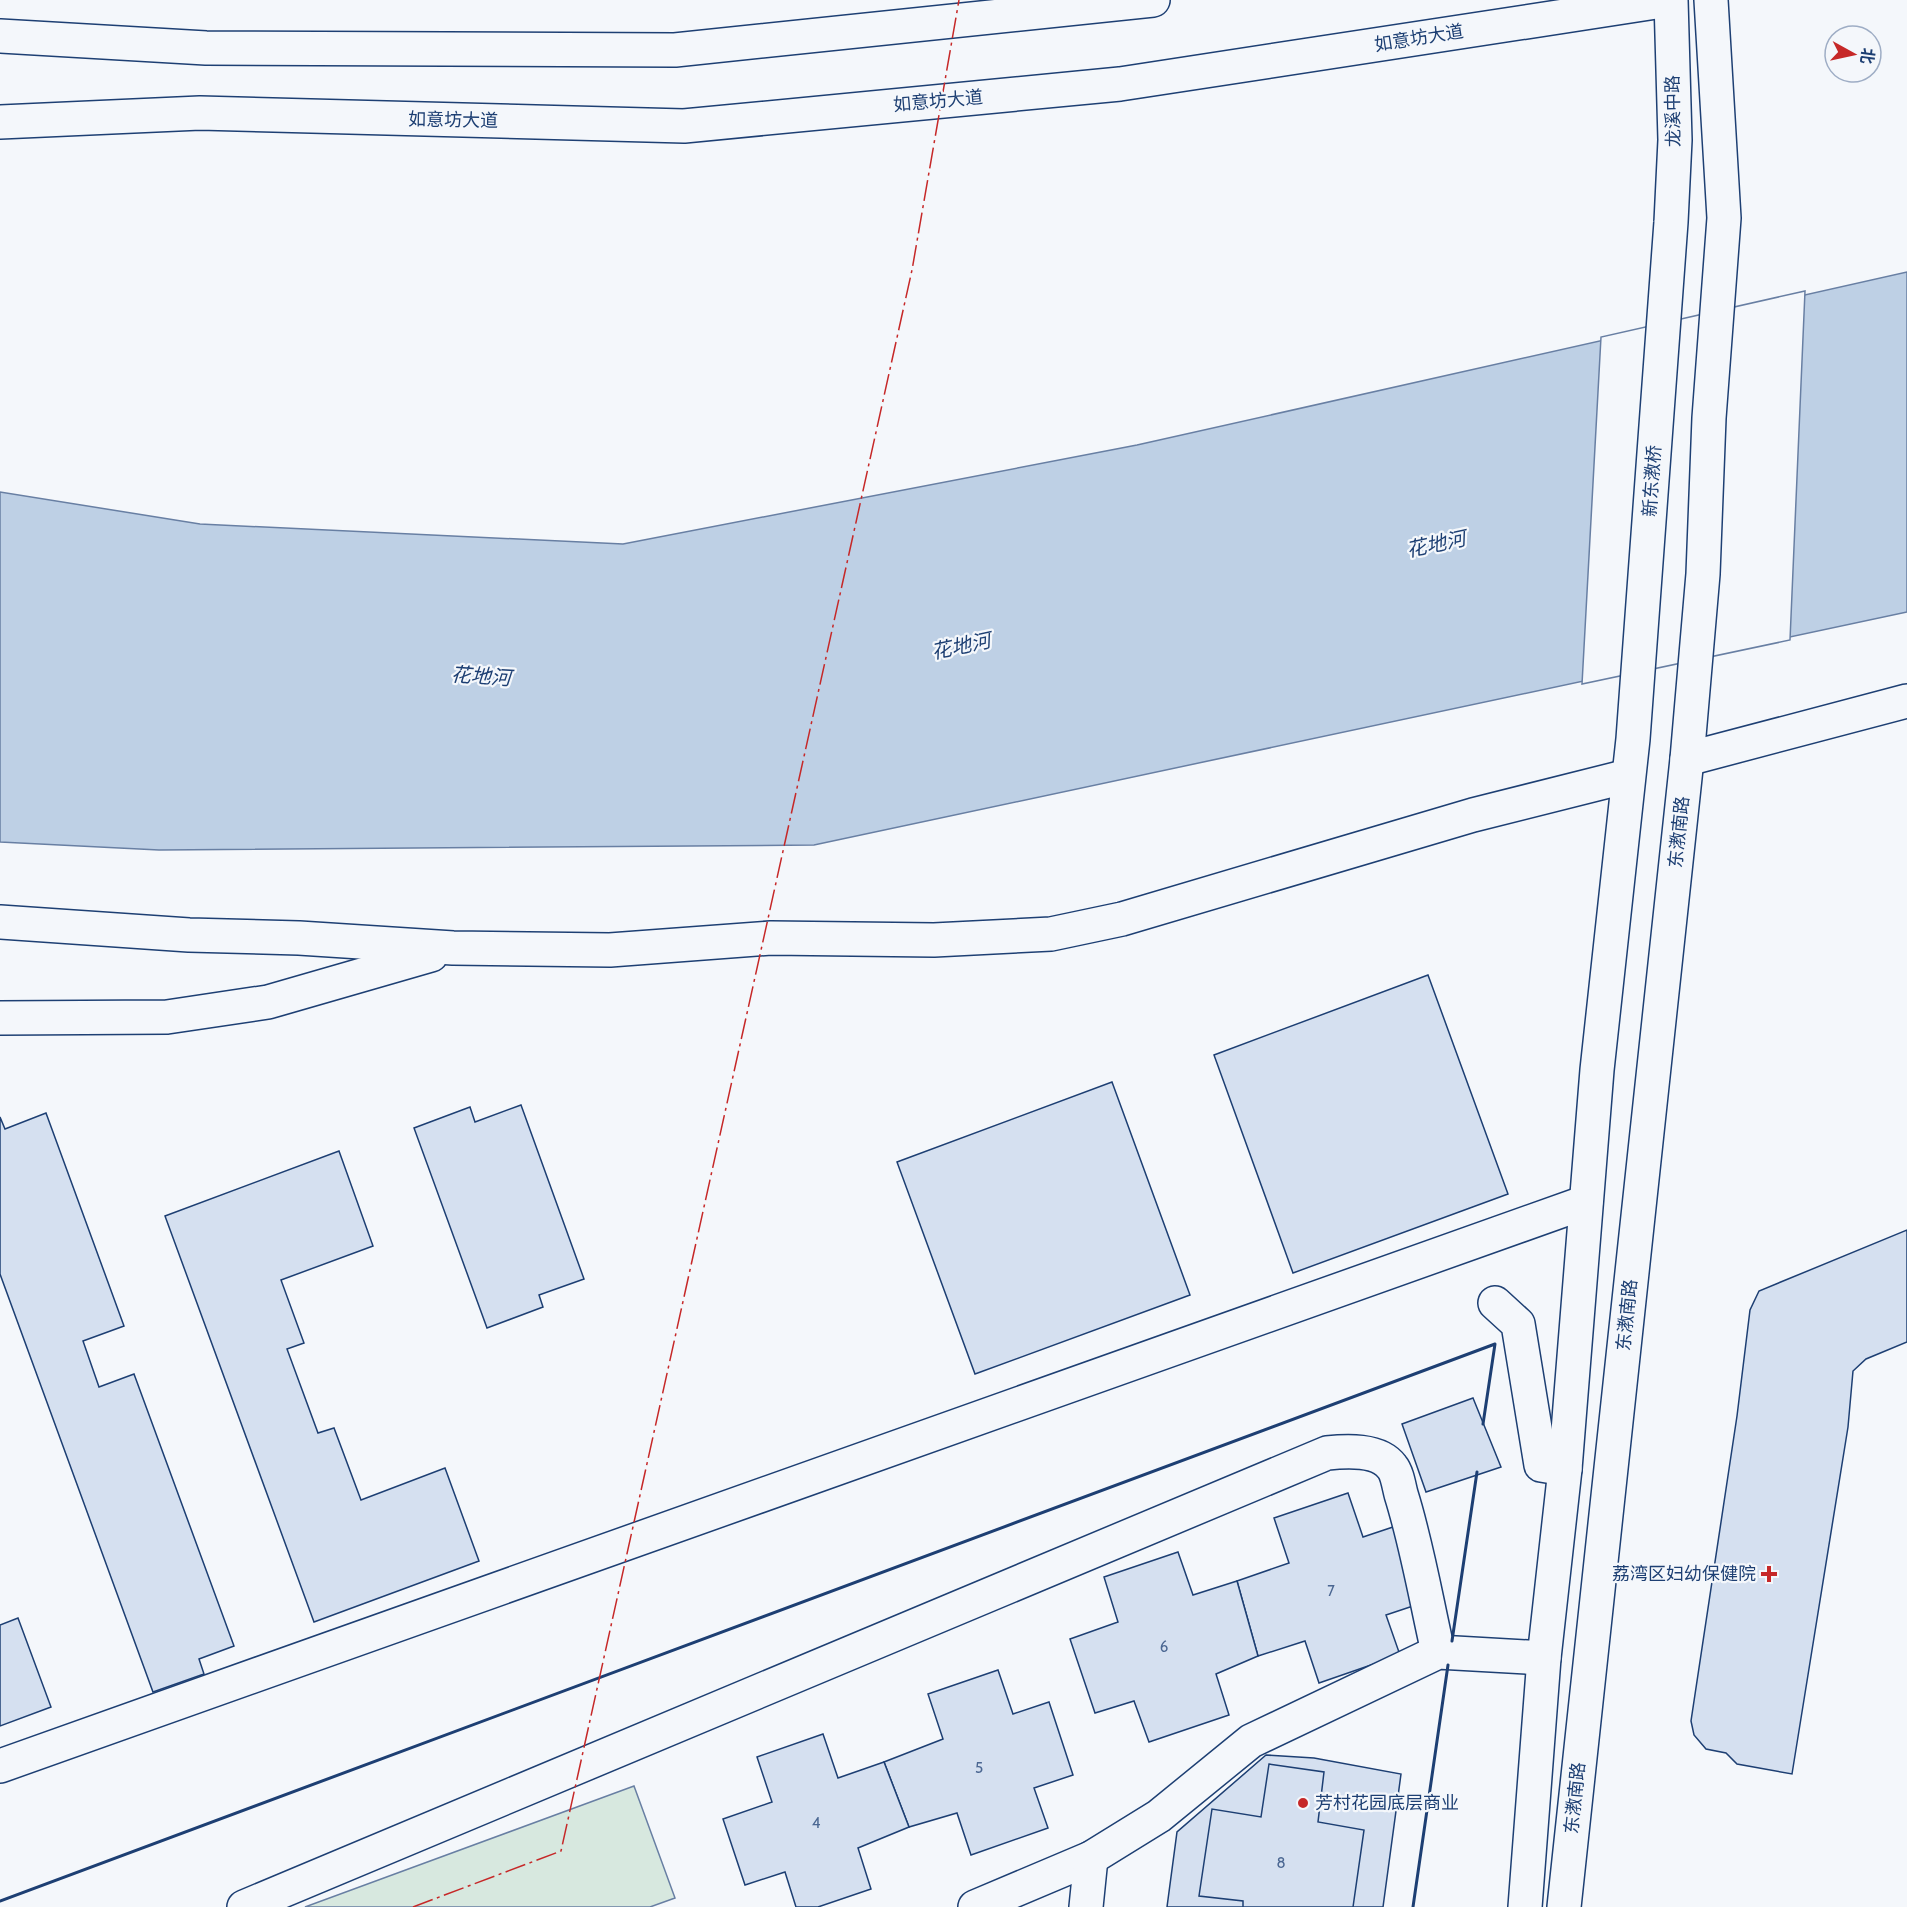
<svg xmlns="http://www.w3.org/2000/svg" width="1907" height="1907" viewBox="0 0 1907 1907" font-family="Cabin,'Noto Sans SC',sans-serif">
<rect width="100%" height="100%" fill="#f4f7fb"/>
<polygon fill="#d7e8df" stroke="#687fa3" stroke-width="1.5" points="634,1786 675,1898 650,1907 305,1907"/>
<polygon fill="#bed0e5" stroke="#687fa3" stroke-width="1.5" points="1907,272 1907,612 814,845 159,850 0,842 0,492 200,524 623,544 1137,445"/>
<polygon fill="#f4f7fb" stroke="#687fa3" stroke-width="1.5" points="1805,291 1790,640 1582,684 1601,337"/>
<g fill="#d5e0f0" stroke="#1d3f73" stroke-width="1.5">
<polygon points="1428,975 1508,1194 1293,1273 1214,1055"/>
<polygon points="1112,1082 1190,1295 975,1374 897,1162"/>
<polygon points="521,1105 584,1279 539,1295 543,1307 487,1328 414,1128 470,1107 475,1122"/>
<polygon points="46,1113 124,1326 83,1341 99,1387 134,1374 234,1646 199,1659 204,1674 153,1692 0,1274 0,1117 5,1129"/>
<polygon points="339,1151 373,1246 281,1280 304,1343 287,1349 318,1433 334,1428 361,1500 445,1468 479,1561 314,1622 165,1216"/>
<polygon points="1907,1230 1907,1342 1866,1359 1853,1371 1848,1427 1792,1774 1737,1764 1726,1753 1706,1749 1694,1735 1691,1721 1737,1416 1750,1310 1759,1291"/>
<polygon points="1473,1398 1501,1467 1426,1492 1402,1424"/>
<polygon points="1348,1493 1363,1537 1399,1525 1425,1602 1386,1615 1400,1655 1319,1683 1305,1641 1258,1656 1237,1581 1289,1563 1274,1518"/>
<polygon points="1178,1552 1193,1595 1237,1581 1258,1656 1216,1674 1229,1715 1149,1742 1134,1701 1095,1713 1070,1639 1118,1622 1104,1577"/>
<polygon points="18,1618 51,1707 0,1726 0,1625"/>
<polygon points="998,1670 1013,1714 1049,1702 1073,1775 1034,1788 1048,1828 971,1855 957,1813 909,1827 884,1762 943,1739 928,1694"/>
<polygon points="823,1734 838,1778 884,1762 909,1827 858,1848 871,1889 818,1907 796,1907 785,1872 745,1885 723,1819 772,1802 757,1757"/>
<polygon points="1266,1755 1314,1758 1401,1774 1383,1907 1167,1907 1177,1832"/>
<polygon points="1269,1764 1324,1772 1318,1822 1364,1830 1353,1907 1243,1907 1243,1901 1199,1896 1212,1809 1261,1817"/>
</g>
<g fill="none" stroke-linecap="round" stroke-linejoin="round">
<defs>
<g id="minor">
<polyline points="1687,759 1907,701"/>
<polyline points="0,922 189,935 299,938 453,948 610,950 771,938 934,940 1051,934 1122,919 1473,815 1628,776"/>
<polyline points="0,1018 167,1017 268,1002 431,955"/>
<polyline points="1495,1303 1518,1324 1541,1465 1565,1469"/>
<polyline points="0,1766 1586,1202"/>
<path d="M244 1907 1327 1453C1346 1451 1379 1449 1392 1467 1397 1473 1399 1486 1401 1494 1417 1545 1426 1599 1438 1652"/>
<polyline points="975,1907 1091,1858 1159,1816 1251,1741 1438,1652 1544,1658"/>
<polyline points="1086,1907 1091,1858"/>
<polyline points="1525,1907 1544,1658 1565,1469 1597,1070 1633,739 1671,222 1675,140 1671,0"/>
<polyline points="1564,1907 1687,759 1703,574 1709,418 1724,218 1711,0"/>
</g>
<g id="major">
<polyline points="0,36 206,48 675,50 1153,0"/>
<polyline points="0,122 200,113 684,126 1120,84 1669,0"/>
</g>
</defs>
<use href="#minor" stroke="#1d3f73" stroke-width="36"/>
<use href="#major" stroke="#1d3f73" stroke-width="36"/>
<use href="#minor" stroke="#f4f7fb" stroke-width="33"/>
<use href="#major" stroke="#f4f7fb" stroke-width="33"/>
<g stroke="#1d3f73" stroke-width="3">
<polyline points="1452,1641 1477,1472"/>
<polyline points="0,1901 1495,1344 1483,1424"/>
<polyline points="1413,1907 1448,1665"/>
</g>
<polyline stroke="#c62828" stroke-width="1.5" stroke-dasharray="21 4.5 3 4.5" stroke-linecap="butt" points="413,1907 561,1851 912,270 959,0"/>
</g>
<g fill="#c62828" stroke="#f4f7fb" stroke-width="2">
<path d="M1766 1565h6v6h6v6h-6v6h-6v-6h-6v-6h6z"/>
<circle cx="1303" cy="1803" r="6"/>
</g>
<g text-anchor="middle" stroke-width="4.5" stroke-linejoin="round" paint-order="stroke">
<g font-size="15" fill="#4b6792">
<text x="1331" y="1596">7</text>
<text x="1164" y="1652">6</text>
<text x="979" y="1773">5</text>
<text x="816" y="1828">4</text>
<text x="1281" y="1868">8</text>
</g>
<g font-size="18" fill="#1d3f73" stroke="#f4f7fb">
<text transform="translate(1419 38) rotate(-9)" y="6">如意坊大道</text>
<text transform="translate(938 101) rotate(-5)" y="6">如意坊大道</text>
<text transform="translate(1673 111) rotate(-91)" y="6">龙溪中路</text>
<text transform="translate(453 120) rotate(1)" y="6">如意坊大道</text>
<text transform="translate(1652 481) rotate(-86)" y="6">新东漖桥</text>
<text transform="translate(1679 832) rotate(-84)" y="6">东漖南路</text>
<text transform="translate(1627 1315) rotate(-84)" y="6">东漖南路</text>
<text transform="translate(1575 1798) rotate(-84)" y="6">东漖南路</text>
</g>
<g font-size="18" fill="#1d3f73" stroke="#f4f7fb" text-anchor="end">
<text x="1756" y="1580">荔湾区妇幼保健院</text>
<text x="1315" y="1809" text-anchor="start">芳村花园底层商业</text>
</g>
<g font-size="20" font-style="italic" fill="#1d3f73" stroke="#f4f7fb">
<text transform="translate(1436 544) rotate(-12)" y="7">花地河</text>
<text transform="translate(961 646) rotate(-12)" y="7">花地河</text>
<text transform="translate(481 676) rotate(4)" y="7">花地河</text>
</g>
</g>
<g transform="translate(1853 54) rotate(98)"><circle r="28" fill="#f4f7fb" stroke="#9eadc5" stroke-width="1.5"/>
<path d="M0-4.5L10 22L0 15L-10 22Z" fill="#c62828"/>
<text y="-9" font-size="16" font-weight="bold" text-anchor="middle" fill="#1d3f73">北</text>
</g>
</svg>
